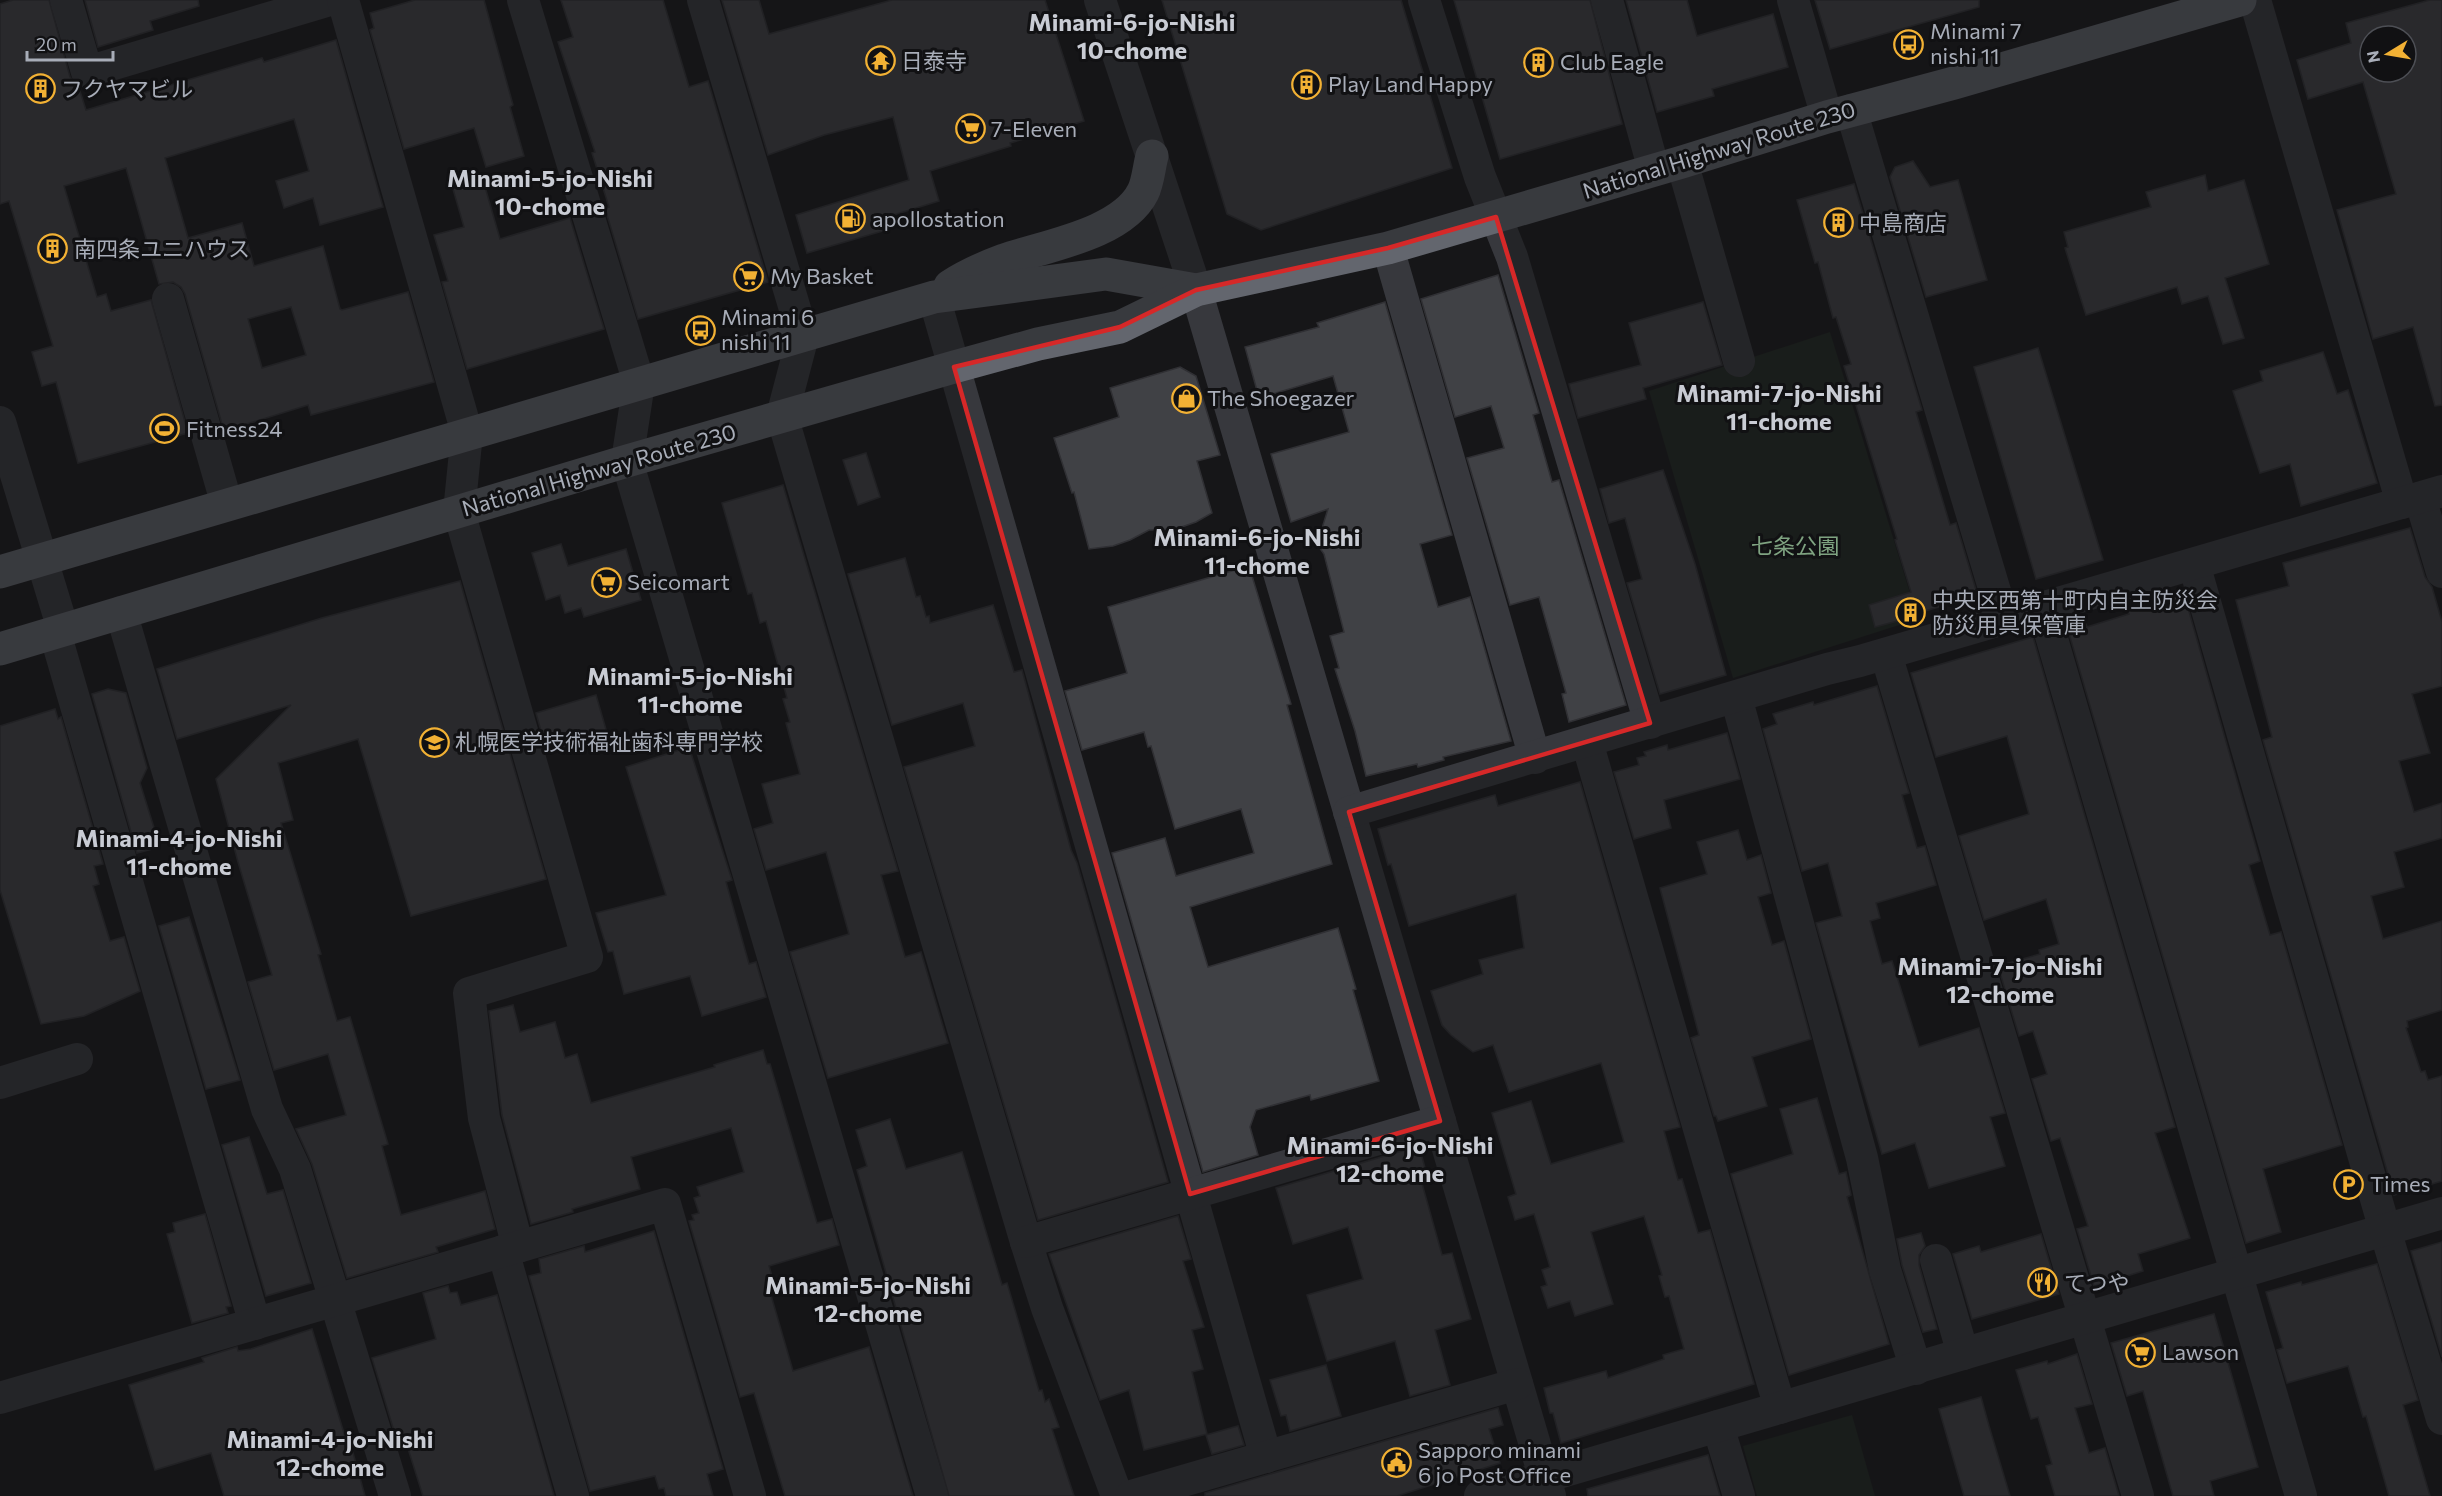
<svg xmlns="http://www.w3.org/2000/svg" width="2442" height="1496" viewBox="0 0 2442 1496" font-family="Commissioner,'Noto Sans JP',sans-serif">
<rect width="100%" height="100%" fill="#161618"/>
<g fill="#1e261f">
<polygon points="1830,332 1918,619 1733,678 1649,391"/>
<polygon points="1852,1415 1875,1496 1757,1496 1743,1446"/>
</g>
<g fill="#404145" stroke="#303034" stroke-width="1.5" fill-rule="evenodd">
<path d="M13 0H49L70 77 79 88 86 110 262 58 264 62 336 40 383 207 320 225 313 198 284 208 276 181 309 171 294 119 165 158 188 238 242 223 254 266 323 246 340 309 342 310 408 292 434 382 311 415 308 405 224 431 185 294 181 287 173 282 159 284 126 168 64 186 97 297 106 294 111 311 151 300 188 433 78 463 56 382 42 386 32 352 53 346 9 201 0 204V4ZM291 307 306 355 262 368 248 319Z"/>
<polygon points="85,0 198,0 199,6 150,21 153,30 98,47"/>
<polygon points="415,0 484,0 513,105 510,107 524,156 486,167 474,128 404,149 370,30 374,28 370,13"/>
<polygon points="561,0 663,0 689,87 708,81 768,282 638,319 605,208 609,207 592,153 595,152 558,42 573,37"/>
<polygon points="722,0 759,0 769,34 892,0 1045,0 1084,121 1010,143 1011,146 930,171 939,201 890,216 893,228 807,253 796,215 909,180 893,117 824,135 768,155"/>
<polygon points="1162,0 1401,0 1452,168 1261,230 1227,214"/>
<polygon points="1454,0 1590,0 1622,124 1500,159"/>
<polygon points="1626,0 1687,0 1697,36 1773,14 1788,67 1712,89 1714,96 1657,112"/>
<polygon points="1815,0 1979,0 1979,7 1830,49"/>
<path d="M2430 0H2442V405L2435 406 2413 327 2373 339 2337 210 2396 194 2363 82 2308 99 2297 60 2351 43 2346 23ZM2370 36H2406V72H2370Z"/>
<polygon points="1913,161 1930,187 1958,180 1987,280 1926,297 1890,177 1895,167"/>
<polygon points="2205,175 2208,191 2244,180 2269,264 2225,278 2244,338 2223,344 2208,296 2182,304 2177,287 2086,315 2065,248 2068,247 2064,232 2151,207 2146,192"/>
<polygon points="483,180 500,239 570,218 604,329 467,369 442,282 448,281 434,235 464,227 453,189"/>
<polygon points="1854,184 1922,410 1916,412 1950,525 1956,523 1979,600 1960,606 1959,601 1915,614 1916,616 1875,627 1869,605 1911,592 1895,540 1897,539 1844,366 1851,364 1836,317 1833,318 1818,262 1815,263 1797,200"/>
<polygon points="1498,275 1539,413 1533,415 1552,482 1559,480 1626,705 1569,722 1562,694 1566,693 1539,597 1510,605 1467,458 1504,448 1491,406 1455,417 1421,299"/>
<polygon points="1385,302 1452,535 1420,544 1438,607 1470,597 1511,741 1443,757 1444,760 1418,767 1417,764 1366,776 1355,731 1335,669 1339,668 1330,636 1344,632 1324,554 1317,544 1328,509 1291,522 1271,454 1349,432 1333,376 1259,398 1245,347 1319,327 1317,323"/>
<polygon points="1703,302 1722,365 1643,388 1646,399 1578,418 1569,384 1641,365 1629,323"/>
<polygon points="2038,348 2103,560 2036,579 1974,367"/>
<polygon points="2323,352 2337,394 2348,390 2377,483 2301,506 2290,464 2260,473 2233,391 2263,381 2260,371"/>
<polygon points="1180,367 1196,376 1220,455 1197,461 1212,513 1196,522 1176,529 1149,530 1130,540 1113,546 1089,549 1074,492 1072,493 1054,438 1119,417 1110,388"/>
<polygon points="866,453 880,497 858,505 843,460"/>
<polygon points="1663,470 1695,564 1726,675 1660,694 1627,583 1642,579 1625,518 1609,523 1600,489"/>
<polygon points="783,485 898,871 881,875 905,957 921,952 948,1043 828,1078 790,952 849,934 826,852 766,870 754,829 773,823 762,784 800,774 786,723 790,722 783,699 787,698 766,621 760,623 752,593 748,594 722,503"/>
<polygon points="2410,528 2425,577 2432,587 2442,622 2442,686 2412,694 2430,753 2399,761 2414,812 2442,803 2442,838 2394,852 2404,887 2371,896 2383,939 2442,921 2442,1010 2407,1021 2408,1027 2406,1028 2421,1072 2425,1071 2428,1080 2442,1076 2442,1181 2394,1195 2263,740 2272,737 2236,600 2289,586 2283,563"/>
<polygon points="561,544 568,566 626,549 641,600 584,617 581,608 565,613 560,595 546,600 532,553"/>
<polygon points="905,558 916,597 920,596 926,617 929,616 930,623 993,605 1014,672 1022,670 1059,806 1071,850 1077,863 1168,1182 1038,1220 904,767 975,746 963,703 892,725 848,574"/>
<polygon points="1249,566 1291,704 1287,705 1332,864 1190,907 1208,967 1338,928 1356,989 1353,990 1379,1081 1311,1100 1310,1095 1256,1110 1250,1127 1258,1155 1203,1172 1112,853 1165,838 1176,876 1254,853 1241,809 1175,829 1151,746 1148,747 1144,732 1082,750 1065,691 1127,673 1108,607"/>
<polygon points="460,581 546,879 411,916 358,739 278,763 293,820 281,823 321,954 318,955 337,1021 350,1017 388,1144 382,1146 401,1215 485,1191 495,1229 436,1247 438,1252 347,1278 312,1164 296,1129 346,1115 328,1054 274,1070 248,982 272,975 238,862 216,779 291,705 177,739 157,669 322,618"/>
<polygon points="2184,594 2260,861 2249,865 2270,935 2281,932 2342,1145 2263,1169 2281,1232 2246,1243 2068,630 2086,624 2087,627 2129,614 2127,610"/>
<polygon points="2033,637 2175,1127 2155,1133 2190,1238 2138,1254 2143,1271 2094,1286 2077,1229 2088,1226 2060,1138 2051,1141 2032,1079 2047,1074 2033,1031 2019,1036 1998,966 2040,954 2039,950 2059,944 2046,899 1984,920 1959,836 2029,814 2007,736 1936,757 1911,673"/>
<polygon points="1877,686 1909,793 1902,795 1917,848 1925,846 1936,885 1876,903 1880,918 1870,921 1882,964 1892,961 1919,1047 1979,1028 2005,1113 1990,1117 2005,1166 1929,1188 1915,1143 1882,1154 1816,923 1842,916 1828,863 1802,871 1763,729 1777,724 1773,714 1813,702 1814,705"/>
<polygon points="108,689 126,693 147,768 140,783 160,847 137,853 92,694"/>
<polygon points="596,695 607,733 547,752 536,713"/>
<polygon points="55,709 58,719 61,717 103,864 94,866 99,884 93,886 110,941 124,937 140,991 84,1016 41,1024 0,890 0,726"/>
<polygon points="1727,733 1740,779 1664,800 1671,828 1634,839 1614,772 1639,765 1637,758 1646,756 1644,752 1667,745 1668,750"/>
<polygon points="689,747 732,880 726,882 749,964 756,962 766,997 702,1016 690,976 624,994 613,951 608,952 596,913 666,895 626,767"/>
<polygon points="1580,782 1680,1127 1664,1131 1678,1180 1682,1179 1698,1233 1710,1230 1754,1384 1561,1443 1553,1413 1550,1413 1544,1388 1606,1371 1608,1378 1664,1359 1663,1355 1684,1349 1669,1296 1665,1297 1659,1276 1662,1275 1644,1216 1591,1232 1613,1304 1575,1316 1570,1301 1548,1308 1541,1287 1547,1285 1542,1270 1550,1267 1534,1214 1515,1220 1508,1197 1516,1194 1492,1113 1531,1101 1551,1164 1624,1142 1601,1063 1509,1092 1493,1045 1473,1052 1451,1035 1442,1025 1431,991 1483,974 1479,960 1524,948 1516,894 1409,926 1391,864 1388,865 1378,829 1495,795 1498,806"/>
<polygon points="1738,830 1747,860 1761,855 1771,893 1758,897 1772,945 1784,941 1811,1039 1752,1057 1767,1106 1718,1121 1716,1116 1714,1116 1691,1038 1699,1035 1660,888 1707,874 1697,842"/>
<polygon points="189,917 240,1080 206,1089 159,926"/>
<polygon points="513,1005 520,1032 555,1022 565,1058 577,1054 591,1103 715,1067 714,1065 763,1050 767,1064 770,1064 817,1223 832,1219 839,1245 769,1266 774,1283 768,1285 793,1371 869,1347 913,1496 785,1496 754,1393 740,1397 689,1221 694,1220 692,1215 699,1213 694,1198 700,1196 697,1187 744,1172 731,1128 631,1157 640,1189 572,1209 573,1212 531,1224 502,1115 489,1011"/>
<polygon points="1817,1098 1839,1174 1846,1172 1851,1195 1847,1197 1889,1344 1789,1375 1731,1174 1793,1154 1780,1109"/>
<polygon points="890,1119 906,1169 962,1152 1002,1285 1007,1283 1039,1391 1042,1390 1045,1402 1049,1399 1059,1427 1052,1429 1074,1496 949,1496 857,1170 867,1166 856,1130"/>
<polygon points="249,1137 267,1194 283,1190 311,1283 266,1296 222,1145"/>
<polygon points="1419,1146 1428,1179 1421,1180 1442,1255 1452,1253 1471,1319 1435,1330 1450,1385 1410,1396 1395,1341 1327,1361 1307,1295 1363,1279 1348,1227 1293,1244 1276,1188"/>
<polygon points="205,1214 231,1306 226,1307 228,1313 192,1323 167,1234 175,1232 173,1223"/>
<polygon points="1178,1216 1191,1259 1183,1261 1204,1327 1192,1330 1203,1369 1192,1372 1207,1434 1144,1450 1129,1390 1100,1400 1049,1254"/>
<polygon points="654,1231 723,1469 707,1474 713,1496 666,1496 664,1488 659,1489 655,1476 590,1491 529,1276 541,1273 539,1259 584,1246 585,1252"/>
<polygon points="1921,1233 1925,1246 1919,1255 1919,1265 1937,1329 1923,1332 1902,1265 1897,1239"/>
<polygon points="2041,1234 2059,1294 1972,1319 1953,1254 1979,1246 1981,1252"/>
<polygon points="2442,1242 2442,1357 2411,1251"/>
<polygon points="2377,1264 2418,1400 2403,1405 2430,1496 2389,1496 2366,1416 2363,1417 2348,1366 2287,1383 2277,1350 2283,1348 2266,1292 2301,1282 2302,1285"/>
<polygon points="448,1286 450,1293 457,1292 461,1305 497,1295 554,1496 423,1496 405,1439 397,1441 372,1358 436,1339 423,1293"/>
<polygon points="2214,1314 2258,1467 2210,1481 2214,1496 2173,1496 2143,1391 2127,1396 2111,1343"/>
<polygon points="312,1329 347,1443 350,1442 365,1496 224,1496 211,1453 155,1470 129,1385 204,1362 202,1358 237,1347 238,1351 251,1349"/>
<polygon points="2077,1354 2092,1404 2075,1408 2089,1453 2105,1448 2119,1496 2055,1496 2046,1466 2052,1464 2038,1417 2031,1419 2016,1370 2047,1361 2048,1364"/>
<polygon points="1326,1365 1341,1416 1290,1431 1286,1415 1281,1416 1270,1380"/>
<polygon points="1981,1397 1989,1426 2010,1496 1964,1496 1939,1409"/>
<polygon points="1498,1408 1503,1425 1489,1429 1500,1463 1397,1496 1205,1496 1205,1493"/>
<polygon points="1238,1426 1244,1445 1212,1454 1206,1435"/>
<polygon points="1708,1455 1720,1496 1588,1496 1587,1489"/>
</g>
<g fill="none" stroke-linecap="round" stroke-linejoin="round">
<g stroke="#37383d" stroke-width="32">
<polyline points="66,0 87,72 330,0"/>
<polyline points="343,0 467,433 459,512 587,957 469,993 484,1118 518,1247"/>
<polyline points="523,0 639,383 627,461 932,1496"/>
<polyline points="703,0 803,336 782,416 1026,1242 1047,1308 1117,1496"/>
<polyline points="1100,0 1196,290 1550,1496"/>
<polyline points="1424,0 1480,177 1512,257 1650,723"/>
<polyline points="1607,0 1654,170"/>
<polyline points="1793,0 1827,117"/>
<polyline points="2255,0 2402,503"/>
<polyline points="1851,110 2003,618"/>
<polyline points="1682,162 1739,361"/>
<polyline points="1388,248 1535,758"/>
<polyline points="934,297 1266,1457"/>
<polyline points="168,299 227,505"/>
<polyline points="0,422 63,629"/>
<polyline points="2420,498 2442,572"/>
<polyline points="2194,564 2385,1230 2442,1419"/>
<polyline points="2043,608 2301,1496"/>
<polyline points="121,612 267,1109 295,1169 395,1496"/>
<polyline points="55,633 255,1324"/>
<polyline points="1886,654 2138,1496"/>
<polyline points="1736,697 1862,1158 1885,1270 1916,1369"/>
<polyline points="1587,742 1780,1408"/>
<polyline points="1349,812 1827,669 1860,661 2442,491"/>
<polyline points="0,1083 77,1059"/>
<polyline points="1026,1242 1440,1121"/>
<polyline points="503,1251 573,1496"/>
<polyline points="1936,1260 1963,1354"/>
<polyline points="0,1398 665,1204 750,1496"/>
<polyline points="1718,1426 1739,1496"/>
<polyline points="1131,1496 1517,1384"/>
<polyline points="1480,1496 2442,1213"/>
</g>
<g stroke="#63666e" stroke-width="33">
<path d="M950 286C967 275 985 267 1004 260 1045 246 1122 234 1143 192 1148 182 1149 167 1152 156"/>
<polyline points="0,572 934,297 1106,274 1196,290"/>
<polyline points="0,649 627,461 954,367 1038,344 1120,327 1196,290 1388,248 1682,162 1827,117 1954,83 2240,0"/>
</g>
</g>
<path d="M0 0H2442V1496H0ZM1496 217 1650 723 1349 812 1440 1121 1190 1194 954 367 1120 327 1196 290 1388 248Z" fill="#161618" fill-opacity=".55" fill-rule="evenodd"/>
<path fill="none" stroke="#d62828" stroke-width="4.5" stroke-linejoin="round" d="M1496 217 1650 723 1349 812 1440 1121 1190 1194 954 367 1120 327 1196 290 1388 248Z"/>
<defs>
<symbol id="bus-ring" viewBox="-11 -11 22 22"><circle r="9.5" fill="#111113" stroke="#f2b134" stroke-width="1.5"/><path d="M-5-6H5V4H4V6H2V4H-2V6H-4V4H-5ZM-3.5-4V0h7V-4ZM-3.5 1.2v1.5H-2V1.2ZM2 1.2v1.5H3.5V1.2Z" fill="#f2b134"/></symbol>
<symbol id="temple-ring" viewBox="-11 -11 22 22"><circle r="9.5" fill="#111113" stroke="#f2b134" stroke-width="1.5"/><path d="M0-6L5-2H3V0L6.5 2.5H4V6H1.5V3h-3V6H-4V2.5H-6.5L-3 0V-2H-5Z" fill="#f2b134"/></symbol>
<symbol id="building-ring" viewBox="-11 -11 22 22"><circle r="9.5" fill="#111113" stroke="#f2b134" stroke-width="1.5"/><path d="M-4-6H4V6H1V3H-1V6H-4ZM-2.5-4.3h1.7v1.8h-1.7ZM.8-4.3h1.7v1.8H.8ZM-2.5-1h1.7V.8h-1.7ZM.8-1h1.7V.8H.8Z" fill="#f2b134"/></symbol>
<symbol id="supermarket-ring" viewBox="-11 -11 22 22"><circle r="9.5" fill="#111113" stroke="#f2b134" stroke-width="1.5"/><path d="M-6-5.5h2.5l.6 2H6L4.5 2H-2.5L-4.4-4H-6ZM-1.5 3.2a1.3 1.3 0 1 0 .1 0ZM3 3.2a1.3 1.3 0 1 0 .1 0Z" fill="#f2b134"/></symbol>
<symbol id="fuel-ring" viewBox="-11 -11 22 22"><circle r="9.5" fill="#111113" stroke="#f2b134" stroke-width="1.5"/><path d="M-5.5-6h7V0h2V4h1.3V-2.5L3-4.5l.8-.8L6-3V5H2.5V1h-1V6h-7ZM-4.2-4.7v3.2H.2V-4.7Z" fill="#f2b134"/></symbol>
<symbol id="shop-ring" viewBox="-11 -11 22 22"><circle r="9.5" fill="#111113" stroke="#f2b134" stroke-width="1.5"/><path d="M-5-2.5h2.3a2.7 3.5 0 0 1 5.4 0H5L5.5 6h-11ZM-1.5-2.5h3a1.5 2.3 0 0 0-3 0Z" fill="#f2b134"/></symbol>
<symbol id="stadium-ring" viewBox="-11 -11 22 22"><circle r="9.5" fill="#111113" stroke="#f2b134" stroke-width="1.5"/><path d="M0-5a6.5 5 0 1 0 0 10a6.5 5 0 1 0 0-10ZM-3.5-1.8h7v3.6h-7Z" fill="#f2b134"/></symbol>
<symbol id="university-ring" viewBox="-11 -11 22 22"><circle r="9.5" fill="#111113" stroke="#f2b134" stroke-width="1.5"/><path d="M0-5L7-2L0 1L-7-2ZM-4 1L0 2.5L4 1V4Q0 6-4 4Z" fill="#f2b134"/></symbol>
<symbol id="parking-ring" viewBox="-11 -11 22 22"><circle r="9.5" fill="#111113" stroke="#f2b134" stroke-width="1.5"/><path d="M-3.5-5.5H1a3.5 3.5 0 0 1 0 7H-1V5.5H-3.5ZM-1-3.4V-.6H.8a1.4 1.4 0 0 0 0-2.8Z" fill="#f2b134"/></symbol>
<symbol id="restaurant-ring" viewBox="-11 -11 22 22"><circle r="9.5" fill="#111113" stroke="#f2b134" stroke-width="1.5"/><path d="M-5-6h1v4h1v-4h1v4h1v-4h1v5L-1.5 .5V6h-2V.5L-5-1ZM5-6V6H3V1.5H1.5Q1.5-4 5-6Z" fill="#f2b134"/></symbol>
<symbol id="civic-ring" viewBox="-11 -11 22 22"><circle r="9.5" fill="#111113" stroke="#f2b134" stroke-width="1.5"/><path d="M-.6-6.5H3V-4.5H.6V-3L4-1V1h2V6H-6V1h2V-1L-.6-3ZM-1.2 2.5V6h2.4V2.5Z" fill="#f2b134"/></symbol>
</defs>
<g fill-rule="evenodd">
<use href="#bus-ring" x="1892" y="28" width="33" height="33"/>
<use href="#temple-ring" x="864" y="44" width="33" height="33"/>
<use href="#building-ring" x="1522" y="46" width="33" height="33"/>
<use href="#building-ring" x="1290" y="68" width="33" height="33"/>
<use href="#building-ring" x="24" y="72" width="33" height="33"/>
<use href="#supermarket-ring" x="954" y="112" width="33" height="33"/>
<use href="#fuel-ring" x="834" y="202" width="33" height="33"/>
<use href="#building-ring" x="1822" y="206" width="33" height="33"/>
<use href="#building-ring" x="36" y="232" width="33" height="33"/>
<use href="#supermarket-ring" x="732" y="260" width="33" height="33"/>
<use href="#bus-ring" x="684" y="314" width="33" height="33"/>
<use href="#shop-ring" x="1170" y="382" width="33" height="33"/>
<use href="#stadium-ring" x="148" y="412" width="33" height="33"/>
<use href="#supermarket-ring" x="590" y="566" width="33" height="33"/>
<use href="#building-ring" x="1894" y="596" width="33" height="33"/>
<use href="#university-ring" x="418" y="726" width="33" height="33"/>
<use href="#parking-ring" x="2332" y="1168" width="33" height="33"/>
<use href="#restaurant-ring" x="2026" y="1266" width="33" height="33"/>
<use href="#supermarket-ring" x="2124" y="1336" width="33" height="33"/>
<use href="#civic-ring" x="1380" y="1446" width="33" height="33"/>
</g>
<g text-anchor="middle" stroke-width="6" stroke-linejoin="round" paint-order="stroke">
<g font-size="22" fill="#a8adb8" stroke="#111113" text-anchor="start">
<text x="1930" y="39">Minami 7<tspan x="1930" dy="25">nishi 11</tspan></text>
<text x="901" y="69">日泰寺</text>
<text x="1560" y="70">Club Eagle</text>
<text x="1328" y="92">Play Land Happy</text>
<text x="61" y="97">フクヤマビル</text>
<text x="991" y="137">7-Eleven</text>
<text x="872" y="227">apollostation</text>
<text x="1859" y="231">中島商店</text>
<text x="74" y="257">南四条ユニハウス</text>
<text x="770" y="284">My Basket</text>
<text x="721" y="325">Minami 6<tspan x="721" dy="25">nishi 11</tspan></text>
<text x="1207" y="406">The Shoegazer</text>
<text x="186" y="437">Fitness24</text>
<text x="627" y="590">Seicomart</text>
<text x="1932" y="608">中央区西第十町内自主防災会<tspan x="1932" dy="25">防災用具保管庫</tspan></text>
<text x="455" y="750">札幌医学技術福祉歯科専門学校</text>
<text x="2370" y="1192">Times</text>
<text x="2064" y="1291">てつや</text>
<text x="2162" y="1360">Lawson</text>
<text x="1418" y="1458">Sapporo minami<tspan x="1418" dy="25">6 jo Post Office</tspan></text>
</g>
<g font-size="22" fill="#a8adb8" stroke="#111113">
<text transform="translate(1719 150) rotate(-17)" y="8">National Highway Route 230</text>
<text transform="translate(599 470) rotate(-16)" y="8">National Highway Route 230</text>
</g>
<g font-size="22" fill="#7fa381" stroke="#111113">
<text x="1795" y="554">七条公園</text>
</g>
<g font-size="24" font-weight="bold" fill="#c9ccd4" stroke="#111113">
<text x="1132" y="31">Minami-6-jo-Nishi<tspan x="1132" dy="28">10-chome</tspan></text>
<text x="550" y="187">Minami-5-jo-Nishi<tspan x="550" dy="28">10-chome</tspan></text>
<text x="1779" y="402">Minami-7-jo-Nishi<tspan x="1779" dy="28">11-chome</tspan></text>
<text x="1257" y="546">Minami-6-jo-Nishi<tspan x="1257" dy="28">11-chome</tspan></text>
<text x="690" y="685">Minami-5-jo-Nishi<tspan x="690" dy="28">11-chome</tspan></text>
<text x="179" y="847">Minami-4-jo-Nishi<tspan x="179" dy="28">11-chome</tspan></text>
<text x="2000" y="975">Minami-7-jo-Nishi<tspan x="2000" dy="28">12-chome</tspan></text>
<text x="1390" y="1154">Minami-6-jo-Nishi<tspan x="1390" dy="28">12-chome</tspan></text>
<text x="868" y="1294">Minami-5-jo-Nishi<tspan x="868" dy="28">12-chome</tspan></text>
<text x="330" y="1448">Minami-4-jo-Nishi<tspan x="330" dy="28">12-chome</tspan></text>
</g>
</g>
<g transform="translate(2388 54) rotate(259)"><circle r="28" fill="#111113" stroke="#4d4f55" stroke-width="1.5"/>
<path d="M0-4.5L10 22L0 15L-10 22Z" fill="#f2b134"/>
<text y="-9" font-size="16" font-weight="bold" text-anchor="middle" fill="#a8adb8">N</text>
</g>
<path d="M27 51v9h86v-9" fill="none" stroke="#a8adb8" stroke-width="3"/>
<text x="36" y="51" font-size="18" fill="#a8adb8" stroke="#111113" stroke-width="4.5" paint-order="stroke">20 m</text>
</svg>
